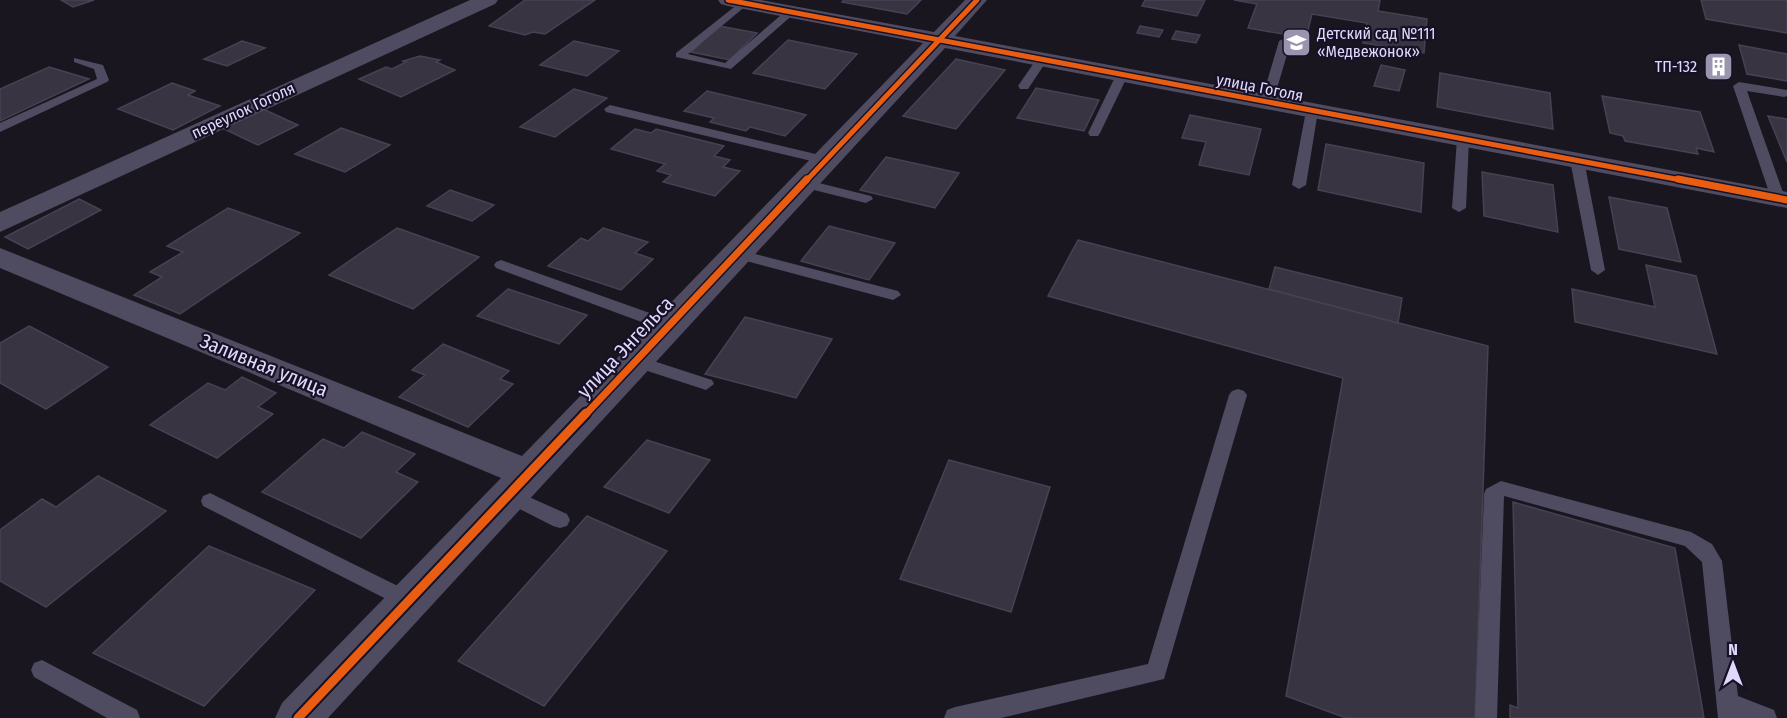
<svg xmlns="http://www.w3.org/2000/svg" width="1787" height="718" viewBox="0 0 1787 718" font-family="'Fira Sans Condensed',sans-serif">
<rect width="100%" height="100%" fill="#191620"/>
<g fill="#393442" stroke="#474153" stroke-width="1.5">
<polygon points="61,0 94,0 73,7"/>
<polygon points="525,0 595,0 545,34 533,32 525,35 489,26"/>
<polygon points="844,0 921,0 907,14 842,2"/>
<polygon points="1145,0 1205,0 1197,16 1142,6"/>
<polygon points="1234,0 1380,0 1378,11 1427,19 1424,53 1363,43 1367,23 1312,14 1306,38 1248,28 1257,4"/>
<polygon points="1701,0 1787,0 1787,33 1706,19"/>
<polygon points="719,26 757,33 730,60 691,52"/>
<polygon points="1140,26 1163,30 1159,37 1137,33"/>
<polygon points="1176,31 1200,35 1196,43 1172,39"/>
<polygon points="788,40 857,54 825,89 753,73"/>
<polygon points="242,41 265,48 227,66 204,59"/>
<polygon points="574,41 619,51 587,76 540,65"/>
<polygon points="1739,45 1787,54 1787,81 1747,74"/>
<polygon points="420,56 440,60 436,62 455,70 401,97 359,79 386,67 392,69 406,62 403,61"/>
<polygon points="956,59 1005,70 956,129 903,116"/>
<polygon points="1707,59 1726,62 1729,73 1709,70"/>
<polygon points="1381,65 1405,70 1399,91 1374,86"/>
<polygon points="49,67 89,79 0,121 0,89"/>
<polygon points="1440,73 1550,93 1553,129 1437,107"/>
<polygon points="172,83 195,91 188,95 220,106 173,130 118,109"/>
<polygon points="1036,88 1099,100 1084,131 1017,118"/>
<polygon points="574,89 607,98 555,137 520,127"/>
<polygon points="707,91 791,111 806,115 785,136 750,127 746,131 710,122 714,118 684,111"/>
<polygon points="1602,96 1700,112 1714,152 1696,148 1698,154 1625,141 1623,136 1610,133"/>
<polygon points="263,109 298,125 258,145 222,128"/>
<polygon points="1190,115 1261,129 1249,175 1199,165 1206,142 1182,138"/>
<polygon points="1768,116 1787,119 1787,162"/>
<polygon points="341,128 390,145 345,172 295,154"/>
<polygon points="635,129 651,133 656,129 724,146 714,156 730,160 723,167 740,171 715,196 663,182 671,175 657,171 665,164 611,149"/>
<polygon points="1326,144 1424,163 1421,212 1318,190"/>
<polygon points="886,157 959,173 935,208 860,190"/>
<polygon points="1482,172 1553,185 1558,232 1484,216"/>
<polygon points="450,190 494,205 472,221 427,206"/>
<polygon points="1609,197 1667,208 1681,262 1619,249"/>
<polygon points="79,199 101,210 28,249 5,237"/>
<polygon points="228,208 300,233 180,314 134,295 162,277 150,272 183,252 167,246"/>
<polygon points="829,226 895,243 869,280 801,261"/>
<polygon points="397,228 479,257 413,309 329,275"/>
<polygon points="603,228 648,242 635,253 653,259 621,290 548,266 581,238 588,241"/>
<polygon points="1078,240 1488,346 1475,718 1346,718 1286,696 1343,378 1048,296"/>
<polygon points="1646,265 1696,276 1717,354 1575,322 1572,289 1655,307"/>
<polygon points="1275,267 1402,298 1398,323 1269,289"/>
<polygon points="508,289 587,315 559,344 477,316"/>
<polygon points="745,317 832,339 796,398 705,374"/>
<polygon points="29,326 108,367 46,409 0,383 0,343"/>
<polygon points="443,344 509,371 500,379 513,384 468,427 399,397 425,375 412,370"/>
<polygon points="242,377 276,393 258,407 273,414 217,458 150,425 208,383 225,390"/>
<polygon points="362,432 415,454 396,472 418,482 361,538 262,492 323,439 344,448"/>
<polygon points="647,440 710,460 669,513 604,487"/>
<polygon points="949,460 1050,487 1011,612 900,579"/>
<polygon points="98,476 166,511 46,607 0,581 0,530 42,499 56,507"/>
<polygon points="1513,502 1675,548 1704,718 1510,718 1510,705 1518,708"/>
<polygon points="587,516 667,551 544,706 458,661"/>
<polygon points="209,546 315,590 204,706 93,653"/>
</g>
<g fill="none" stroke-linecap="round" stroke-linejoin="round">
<g fill="#4f4b60" fill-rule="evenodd">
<polygon points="743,0 748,3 747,5 688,54 725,63 787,10 796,12 731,69 676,57 676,53"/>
<polygon points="1285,38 1291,41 1273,102 1267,106 1263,105 1261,102 1279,41"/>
<polygon points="1038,57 1048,59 1028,89 1020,89 1018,86"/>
<polygon points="74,58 103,65 109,80 107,82 0,132 0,123 97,79 94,69 74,62"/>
<polygon points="1122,72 1128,75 1100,133 1098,136 1090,136 1088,133 1116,75"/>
<polygon points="1739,82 1787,90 1787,96 1784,97 1747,91 1785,198 1783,201 1778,202 1771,198 1733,86"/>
<polygon points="610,105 824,156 831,160 824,164 606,112 604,109"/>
<polygon points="1312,107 1318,111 1306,185 1299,189 1292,185 1306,111"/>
<polygon points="1463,135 1469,139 1466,208 1459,212 1452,208 1457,139"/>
<polygon points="1577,156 1584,160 1605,270 1598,275 1591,270 1570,160"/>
<polygon points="803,179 871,196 873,199 866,203 798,186 798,180"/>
<polygon points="736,249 898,291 901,295 893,300 731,257 729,254"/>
<polygon points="501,260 675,322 677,326 669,331 663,330 496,268 494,265 496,262"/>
<polygon points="635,355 712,380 714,384 706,390 629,365 627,361 629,357"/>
<polygon points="1238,389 1244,391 1247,395 1164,679 1001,718 944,718 947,710 955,707 1148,664 1229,395 1232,391"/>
<polygon points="1501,481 1691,532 1712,544 1722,561 1738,696 1774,710 1777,718 1718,718 1702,562 1685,546 1504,496 1497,718 1475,718 1484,494 1486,489"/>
<polygon points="509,488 567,514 570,520 567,526 560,528 553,526 502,500 500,495 502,490"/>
<polygon points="210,493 416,595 419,601 416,607 409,610 402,607 203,506 201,501 203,496"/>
<polygon points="42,660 137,710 140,718 107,718 34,677 31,670 34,663"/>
</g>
<g fill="#4f4b60" fill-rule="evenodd">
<polygon points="470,0 498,0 495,4 0,232 0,212"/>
<polygon points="718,0 761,0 934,32 965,0 987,0 955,36 1787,192 1787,208 945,48 328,718 275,718 282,703 501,478 0,268 0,248 522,456 923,43 728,6 721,4"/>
</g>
<defs>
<g id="cycleway-far2">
<polyline points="728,0 1686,181"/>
<polyline points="806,181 977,0"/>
</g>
<g id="cycleway-far1">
<polyline points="1678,179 1787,200"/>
<polyline points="585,415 807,179"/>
</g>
<polyline id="cycleway" points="298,718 586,413"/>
</defs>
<use href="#cycleway-far2" stroke="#171125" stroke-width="8"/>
<use href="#cycleway-far1" stroke="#171125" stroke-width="10"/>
<use href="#cycleway" stroke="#171125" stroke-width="13"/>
<use href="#cycleway-far2" stroke="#e95d12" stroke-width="5"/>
<use href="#cycleway-far1" stroke="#e95d12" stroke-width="7"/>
<use href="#cycleway" stroke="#e95d12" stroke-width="9"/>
</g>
<defs>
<symbol id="school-square" viewBox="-11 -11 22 22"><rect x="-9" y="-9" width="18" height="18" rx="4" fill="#9b94af" stroke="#171125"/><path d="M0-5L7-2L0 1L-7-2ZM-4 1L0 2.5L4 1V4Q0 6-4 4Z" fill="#fff"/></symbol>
<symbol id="building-square" viewBox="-11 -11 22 22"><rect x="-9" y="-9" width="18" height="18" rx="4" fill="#9b94af" stroke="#171125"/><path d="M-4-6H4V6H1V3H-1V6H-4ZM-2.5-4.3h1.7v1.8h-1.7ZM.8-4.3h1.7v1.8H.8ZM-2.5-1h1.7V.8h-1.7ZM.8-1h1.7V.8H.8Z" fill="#fff"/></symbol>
</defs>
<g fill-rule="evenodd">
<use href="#school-square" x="1280" y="26" width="33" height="33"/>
<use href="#building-square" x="1702" y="50" width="33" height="33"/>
</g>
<g text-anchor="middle" stroke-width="4.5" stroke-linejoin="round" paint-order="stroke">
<g font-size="16" fill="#e1d8fc" stroke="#171125" text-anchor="start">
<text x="1317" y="39">Детский сад №111<tspan x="1317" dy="18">«Медвежонок»</tspan></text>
<text x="1697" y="72" text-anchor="end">ТП-132</text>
</g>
<g font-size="16" fill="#e1d8fc" stroke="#171125">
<text transform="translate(1260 87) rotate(11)" y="6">улица Гоголя</text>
<text transform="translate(243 110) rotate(-25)" y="6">переулок Гоголя</text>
</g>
<g font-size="20" fill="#e1d8fc" stroke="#171125">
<text transform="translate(625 347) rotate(-47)" y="7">улица Энгельса</text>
<text transform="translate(264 365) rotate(22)" y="7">Заливная улица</text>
</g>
</g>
<g transform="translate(1733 664)" stroke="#171125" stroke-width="4.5" paint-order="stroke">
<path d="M0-4.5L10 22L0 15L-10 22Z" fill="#e1d8fc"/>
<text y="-9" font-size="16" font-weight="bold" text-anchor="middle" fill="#e1d8fc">N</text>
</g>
</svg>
